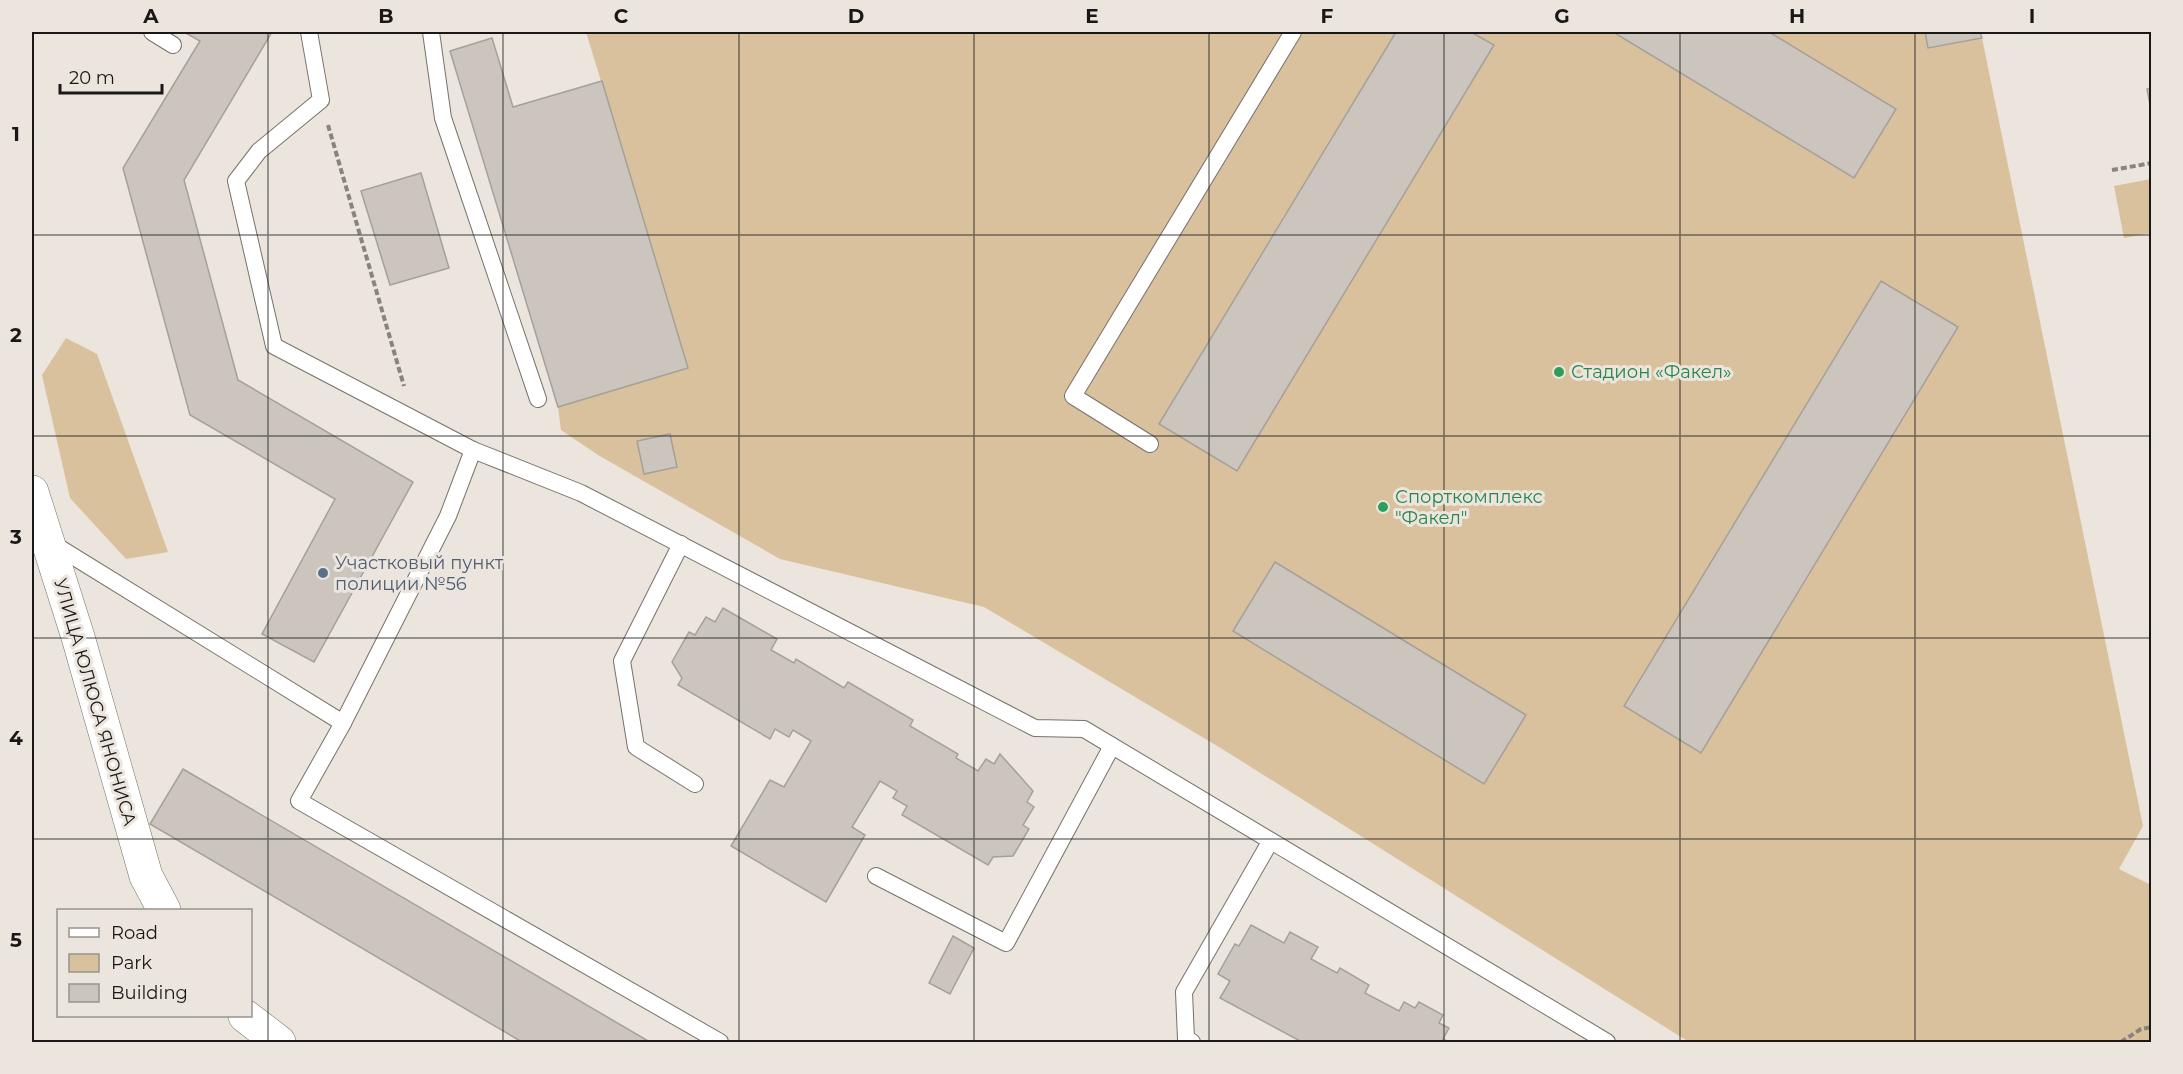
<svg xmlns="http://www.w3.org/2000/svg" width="2183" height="1074" viewBox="0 0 2183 1074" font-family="Montserrat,sans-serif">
<rect width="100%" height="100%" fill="#ebe5dd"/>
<g fill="#d9c19d">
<polygon points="586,32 1925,32 1928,47 1982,38 2143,826 2119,869 2151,885 2151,1042 1689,1042 1219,747 984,607 780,559 598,455 561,430 558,407 688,367"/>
<polygon points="2151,179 2151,233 2124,238 2114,186"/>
<polygon points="66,338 97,354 168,552 126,559 70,498 42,375"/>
</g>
<g fill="#cbc5be" stroke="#a5a099" stroke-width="1.5">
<polygon points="184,32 272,32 184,180 238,380 413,482 314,662 262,634 335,499 190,415 123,168 200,41"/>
<polygon points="1396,32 1471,32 1494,45 1237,471 1159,424"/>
<polygon points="1613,32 1769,32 1896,109 1854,178"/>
<polygon points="1925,32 1980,32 1982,38 1928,48"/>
<polygon points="492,38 513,107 602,81 688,368 558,407 450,51"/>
<polygon points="2152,88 2152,115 2147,89"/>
<polygon points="421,173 449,268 390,285 361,191"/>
<polygon points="1881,281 1958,327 1701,753 1624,706"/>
<polygon points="670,434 677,467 644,474 637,441"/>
<polygon points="1275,562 1526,715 1484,784 1233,631"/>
<polygon points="723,608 777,639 771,650 794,663 796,659 844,688 848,682 913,720 910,726 958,754 956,758 978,771 986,759 994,764 1000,754 1033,791 1027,802 1034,807 1023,825 1029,829 1013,856 993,857 988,865 902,815 907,806 893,798 897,791 880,781 852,827 865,835 826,902 731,846 770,780 784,787 811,741 793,730 789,737 775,729 770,739 678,685 682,678 672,662 689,632 695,635 706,617 715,622"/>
<polygon points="183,769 650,1042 522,1042 150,824"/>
<polygon points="1251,925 1284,943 1290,932 1318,947 1311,959 1337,973 1340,968 1369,985 1365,993 1399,1011 1404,1002 1415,1008 1419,1002 1443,1015 1439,1023 1449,1028 1443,1039 1449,1042 1302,1042 1220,998 1230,981 1218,974 1235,944 1239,946"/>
<polygon points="953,936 974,948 950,994 929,983"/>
</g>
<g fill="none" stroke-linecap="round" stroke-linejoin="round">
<defs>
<g id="service">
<polyline points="152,32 173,45"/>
<polyline points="309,32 321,100 259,151 236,181 274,346 473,450 581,493 1035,728 1084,729 1607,1042"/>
<polyline points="431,32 443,118 538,399"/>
<polyline points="1150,444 1073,396 1293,32"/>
<polyline points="50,542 343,723 299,801 720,1042"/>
<polyline points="681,544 622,661 636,747 695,784"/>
<polyline points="343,723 448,516 473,450"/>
<polyline points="876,876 1006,943 1112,746"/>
<polyline points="1192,1042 1186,1039 1184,992 1270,842"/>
</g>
<g id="minor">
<polyline points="32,492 78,637 146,876 164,910"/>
<polyline points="245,1016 279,1042"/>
</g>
</defs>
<use href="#service" stroke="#77726b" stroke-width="18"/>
<use href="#minor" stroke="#77726b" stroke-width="34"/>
<g stroke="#87837d" stroke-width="4" stroke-dasharray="6 3" stroke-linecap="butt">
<polyline points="328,125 404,386"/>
<polyline points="2112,170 2152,163"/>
<polyline points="2121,1042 2141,1029 2152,1027"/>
</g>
<use href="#service" stroke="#fff" stroke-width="16"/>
<use href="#minor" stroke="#fff" stroke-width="33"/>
</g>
<path fill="none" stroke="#1a1816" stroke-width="1.5" stroke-opacity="0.55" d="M268 32V1042M503 32V1042M739 32V1042M974 32V1042M1209 32V1042M1444 32V1042M1680 32V1042M1915 32V1042M32 235H2152M32 436H2152M32 638H2152M32 839H2152"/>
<g fill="#2e9e5b" stroke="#ebe5dd" stroke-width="2">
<circle cx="1559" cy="372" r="6"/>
<circle cx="1383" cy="507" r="6"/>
</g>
<circle fill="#5c6f8a" stroke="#ebe5dd" stroke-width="2" cx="323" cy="573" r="6"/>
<g text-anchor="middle" stroke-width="6" stroke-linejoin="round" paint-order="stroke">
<g font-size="18" fill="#27864d" stroke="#ebe5dd" text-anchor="start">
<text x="1571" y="378">Стадион «Факел»</text>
<text x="1395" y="503">Спорткомплекс<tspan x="1395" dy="21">"Факел"</tspan></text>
</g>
<g font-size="18" fill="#4e5e75" stroke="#ebe5dd" text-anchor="start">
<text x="335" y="569">Участковый пункт<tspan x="335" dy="21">полиции №56</tspan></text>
</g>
<g font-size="18" fill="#1a1816" stroke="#ebe5dd">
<text transform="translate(95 702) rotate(74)" y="6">УЛИЦА ЮЛЮСА ЯНОНИСА</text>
</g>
</g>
<rect width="2183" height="1074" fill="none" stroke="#ebe5dd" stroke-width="66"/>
<rect x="57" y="909" width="195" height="108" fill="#ebe5dd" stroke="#97938d" stroke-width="1.5"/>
<rect x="69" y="928" width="30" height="9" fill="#ffffff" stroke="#97938d" stroke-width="1.5"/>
<text x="111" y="939" font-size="18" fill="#1a1816">Road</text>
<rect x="69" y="954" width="30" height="18" fill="#d9c19d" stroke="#97938d" stroke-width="1.5"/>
<text x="111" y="969" font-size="18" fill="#1a1816">Park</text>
<rect x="69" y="984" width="30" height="18" fill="#cbc5be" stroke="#97938d" stroke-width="1.5"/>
<text x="111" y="999" font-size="18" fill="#1a1816">Building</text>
<path d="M60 84v9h102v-9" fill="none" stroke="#1a1816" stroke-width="3"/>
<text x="69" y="84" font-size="18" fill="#1a1816" stroke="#ebe5dd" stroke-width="4.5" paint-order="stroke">20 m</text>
<rect x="33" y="33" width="2117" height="1008" fill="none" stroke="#1a1816" stroke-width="2"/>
<g font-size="20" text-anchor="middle" font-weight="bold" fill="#1a1816">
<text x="151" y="23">A</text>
<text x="386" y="23">B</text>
<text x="621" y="23">C</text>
<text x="856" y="23">D</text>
<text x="1092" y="23">E</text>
<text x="1327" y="23">F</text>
<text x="1562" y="23">G</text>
<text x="1797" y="23">H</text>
<text x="2032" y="23">I</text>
<text x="16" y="141">1</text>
<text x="16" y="342">2</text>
<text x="16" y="544">3</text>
<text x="16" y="745">4</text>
<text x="16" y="947">5</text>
</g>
</svg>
